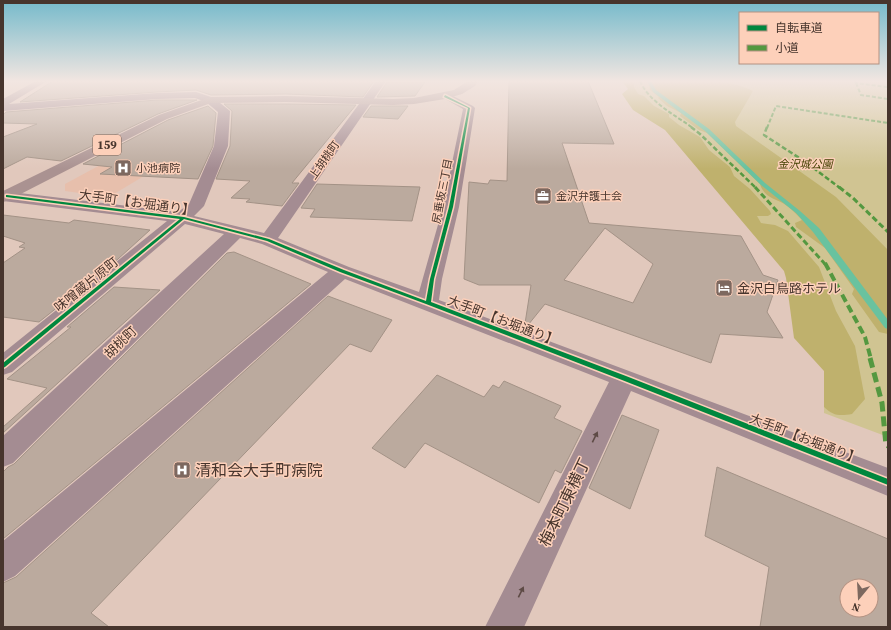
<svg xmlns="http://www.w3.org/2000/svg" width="891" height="630" viewBox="0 0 891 630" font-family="'Source Serif 4','Noto Sans JP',serif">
<rect width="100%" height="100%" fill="#e1c8bc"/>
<polygon fill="#e7bfac" points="152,137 140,176 144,176 109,197 65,191 65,184"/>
<polygon fill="#d0c492" points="625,81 888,81 888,437 824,413 825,369 786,272"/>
<g fill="#bfb16d">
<path d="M622 81H634V87L638 94 644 96 654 106 669 114V117L679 125 700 137 709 150 730 167 734 176 750 189 770 211 771 214 768 216H757L761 223 775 225 788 231 819 267 836 311 855 346 865 399 852 414C840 416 833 416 824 407V371L794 338 786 278 784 271 665 130 633 110 622 94 628 89Z"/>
<path d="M647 81C679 81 725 76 753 91L735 122 736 126 836 197 888 250V334L879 332 852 294 854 289 825 248 796 227 795 223 802 220C797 215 793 210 787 206 777 198 765 200 760 184L707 133 699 130 680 116 681 113 667 106 658 98 659 97 650 90 649 84Z"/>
</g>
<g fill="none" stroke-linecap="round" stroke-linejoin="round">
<polygon fill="#69c29f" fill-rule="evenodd" points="647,81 651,81 656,90 709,129 765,183 800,211 819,228 888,320 888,329 885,328 813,232 796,213 761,185 705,131 653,92"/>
</g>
<g fill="#bbaa9e" stroke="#a39286" fill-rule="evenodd">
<polygon points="53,81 374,81 363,97 286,94 211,95 196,90 157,92 20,102"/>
<path d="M509 81H588L614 144 562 143 589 223 741 236 763 275 778 280 767 312 783 338 720 334 711 363 545 304 524 330 531 285H479L464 279 469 182 488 184 490 180 507 181ZM605 228 653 264 633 303 564 280Z"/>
<polygon points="387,82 425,82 415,96 377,97"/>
<polygon points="157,100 197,100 158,114 61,161 27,157 3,169 3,137 37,124 3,123 3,115 6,112"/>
<polygon points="224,104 286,104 356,105 292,183 299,183 282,206 246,202 250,199 231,198 250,181 216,179 230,146 232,111"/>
<polygon points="208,106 216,113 213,146 198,179 100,174 112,167 83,164 168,120"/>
<polygon points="371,106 408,106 398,119 363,117"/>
<polygon points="317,184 420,187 412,221 310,217 315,209 301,208"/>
<polygon points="3,215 69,223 74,220 150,230 118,259 39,322 3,317 3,263 25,248 19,247 25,243 3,236"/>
<polygon points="234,252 311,284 3,539 3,472 8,467 14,464 227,253"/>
<polygon points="114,287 160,290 3,433 3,427 47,388 7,379 71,327 67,327"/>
<polygon points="328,296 392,320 371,352 350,344 91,613 109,627 3,627 3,583 16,577"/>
<polygon points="437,375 484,397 493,385 499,388 504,381 561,406 554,418 582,431 561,473 555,470 539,503 425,443 405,468 372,448"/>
<polygon points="622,415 659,430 630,509 589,488"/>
<path d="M717 467 888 539V627H760L769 567 705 536ZM847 586H871V610H847Z"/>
</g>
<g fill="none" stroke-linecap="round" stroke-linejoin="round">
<polygon fill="#a48c92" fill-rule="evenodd" points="36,81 47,81 9,104 157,93 196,92 214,98 230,111 228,146 204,206 194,216 264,233 376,81 386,81 278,238 349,267 419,292 443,207 463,109 440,96 441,94 449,94 473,106 475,108 459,207 442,279 439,300 888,468 888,496 631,391 524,627 485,627 609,382 345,279 15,576 3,582 3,541 328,272 262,244 240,238 13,463 3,467 3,436 224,234 185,224 12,372 3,375 3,353 167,221 3,201 3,191 178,212 189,204 214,146 218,112 206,102 195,98 157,99 3,111 3,99"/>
<polygon fill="#aa9291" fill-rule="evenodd" points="468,81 478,81 475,86 462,94 445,99 414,104 393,105 286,102 211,103 167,119 9,200 3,202 3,191 159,115 210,97 286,96 393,99 414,98 454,90"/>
<g stroke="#549840" stroke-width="2" stroke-dasharray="4 2" stroke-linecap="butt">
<path d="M640 81C649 102 675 115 693 128"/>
<polyline points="855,81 856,83 888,87"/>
<polyline points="856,83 861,95 888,99"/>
<polyline points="767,128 776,106 888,123"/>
</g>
<g stroke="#549840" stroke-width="2.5" stroke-dasharray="5 2.5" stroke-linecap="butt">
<polyline points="691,127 700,134 756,188"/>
<polyline points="767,127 764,135 807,163 840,188"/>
</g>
<g stroke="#549840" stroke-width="3" stroke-dasharray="6 3" stroke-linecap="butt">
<polyline points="755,187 825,264"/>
<polyline points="839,187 853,198 888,232"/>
</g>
<polyline stroke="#549840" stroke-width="4" stroke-dasharray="8 4" stroke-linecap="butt" points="825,263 865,337 871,359"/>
<polyline stroke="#549840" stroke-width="5" stroke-dasharray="10 5" stroke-linecap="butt" points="870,358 882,403 886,445 888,446"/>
<defs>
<polygon id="cycleway" points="445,95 470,108 453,207 434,279 431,302 626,376 888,479 888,485 622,380 426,304 340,272 267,241 184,219 5,367 3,368 3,363 180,219 6,197 6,195 7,195 184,217 269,239 344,270 426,301 430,279 449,207 468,108 444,97"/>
</defs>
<use href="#cycleway" stroke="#fdd0ba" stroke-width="3"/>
<use href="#cycleway" fill="#00873e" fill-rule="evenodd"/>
</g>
<defs><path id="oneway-solid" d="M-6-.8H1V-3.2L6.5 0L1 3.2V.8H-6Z"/></defs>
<g fill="#5e4b46">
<use href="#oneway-solid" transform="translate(595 437) rotate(-64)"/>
<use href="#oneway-solid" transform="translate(521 592) rotate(-64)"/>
</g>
<linearGradient id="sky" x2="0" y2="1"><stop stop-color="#75bacb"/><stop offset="0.48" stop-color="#f2e6e1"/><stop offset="1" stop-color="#f2e6e1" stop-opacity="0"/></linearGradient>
<rect width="891" height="169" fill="url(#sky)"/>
<defs>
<symbol id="hospital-square" viewBox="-11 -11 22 22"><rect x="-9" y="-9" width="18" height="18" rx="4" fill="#7d685f" stroke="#fdd0ba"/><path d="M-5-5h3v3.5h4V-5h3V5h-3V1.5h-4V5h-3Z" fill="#fff"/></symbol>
<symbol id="office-square" viewBox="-11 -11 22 22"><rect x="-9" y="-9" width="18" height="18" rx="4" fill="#7d685f" stroke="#fdd0ba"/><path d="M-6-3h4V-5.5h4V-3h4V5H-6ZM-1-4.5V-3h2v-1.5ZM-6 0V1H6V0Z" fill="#fff"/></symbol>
<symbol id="hotel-square" viewBox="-11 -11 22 22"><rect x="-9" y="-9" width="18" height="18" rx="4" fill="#7d685f" stroke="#fdd0ba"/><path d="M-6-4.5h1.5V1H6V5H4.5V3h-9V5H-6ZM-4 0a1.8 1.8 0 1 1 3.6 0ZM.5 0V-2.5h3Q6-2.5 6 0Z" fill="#fff"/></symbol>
</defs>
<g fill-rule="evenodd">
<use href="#hospital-square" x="113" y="158" width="20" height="20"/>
<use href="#office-square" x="533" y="186" width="20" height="20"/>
<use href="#hotel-square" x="714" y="278" width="20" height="20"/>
<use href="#hospital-square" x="172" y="460" width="20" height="20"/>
</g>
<g text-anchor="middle" stroke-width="3" stroke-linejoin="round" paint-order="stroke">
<g font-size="11" fill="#47352d" stroke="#fdd0ba">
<text transform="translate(324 160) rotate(-55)" y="4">上胡桃町</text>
<text transform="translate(442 191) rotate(-79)" y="4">尻垂坂三丁目</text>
</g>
<g font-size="11" font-style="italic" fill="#423f00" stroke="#fdd0ba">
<text x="805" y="168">金沢城公園</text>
</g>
<g font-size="11" fill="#47352d" stroke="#fdd0ba" text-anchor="start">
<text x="136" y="172">小池病院</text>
<text x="556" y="200">金沢弁護士会</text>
</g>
<rect fill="#fdd0ba" stroke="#7e6457" stroke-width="1" x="93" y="135" width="28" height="20" rx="3"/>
<g font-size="12" font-weight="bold" fill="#47352d">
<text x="107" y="149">159</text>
</g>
<g font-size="13" fill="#47352d" stroke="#fdd0ba">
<text transform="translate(137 202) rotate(8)" y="5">大手町【お堀通り】</text>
<text transform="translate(86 284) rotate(-39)" y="5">味噌蔵片原町</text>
<text transform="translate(503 320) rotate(21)" y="5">大手町【お堀通り】</text>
<text transform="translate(120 342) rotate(-44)" y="5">胡桃町</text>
<text transform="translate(805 438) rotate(21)" y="5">大手町【お堀通り】</text>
</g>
<g font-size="13" fill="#47352d" stroke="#fdd0ba" text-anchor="start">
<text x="737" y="293">金沢白鳥路ホテル</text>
</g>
<g font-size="16" fill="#47352d" stroke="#fdd0ba" text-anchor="start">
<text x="195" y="476">清和会大手町病院</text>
</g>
<g font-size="16" fill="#47352d" stroke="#fdd0ba">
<text transform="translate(564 502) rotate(-64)" y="6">梅本町東横丁</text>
</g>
</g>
<rect width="891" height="630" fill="none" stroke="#47352d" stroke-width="8"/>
<rect x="739" y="12" width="140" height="52" fill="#fdd0ba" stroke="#b49282"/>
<rect x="747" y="25" width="20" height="6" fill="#00873e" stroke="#b49282"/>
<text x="775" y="32" font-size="12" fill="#47352d">自転車道</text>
<rect x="747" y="45" width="20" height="6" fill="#549840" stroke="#b49282"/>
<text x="775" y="52" font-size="12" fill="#47352d">小道</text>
<g transform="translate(859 598) rotate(198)"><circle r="19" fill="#fdd0ba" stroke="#b49282"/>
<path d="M0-3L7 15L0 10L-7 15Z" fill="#7d685f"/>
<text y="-6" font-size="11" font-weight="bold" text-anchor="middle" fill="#47352d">N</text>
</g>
</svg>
